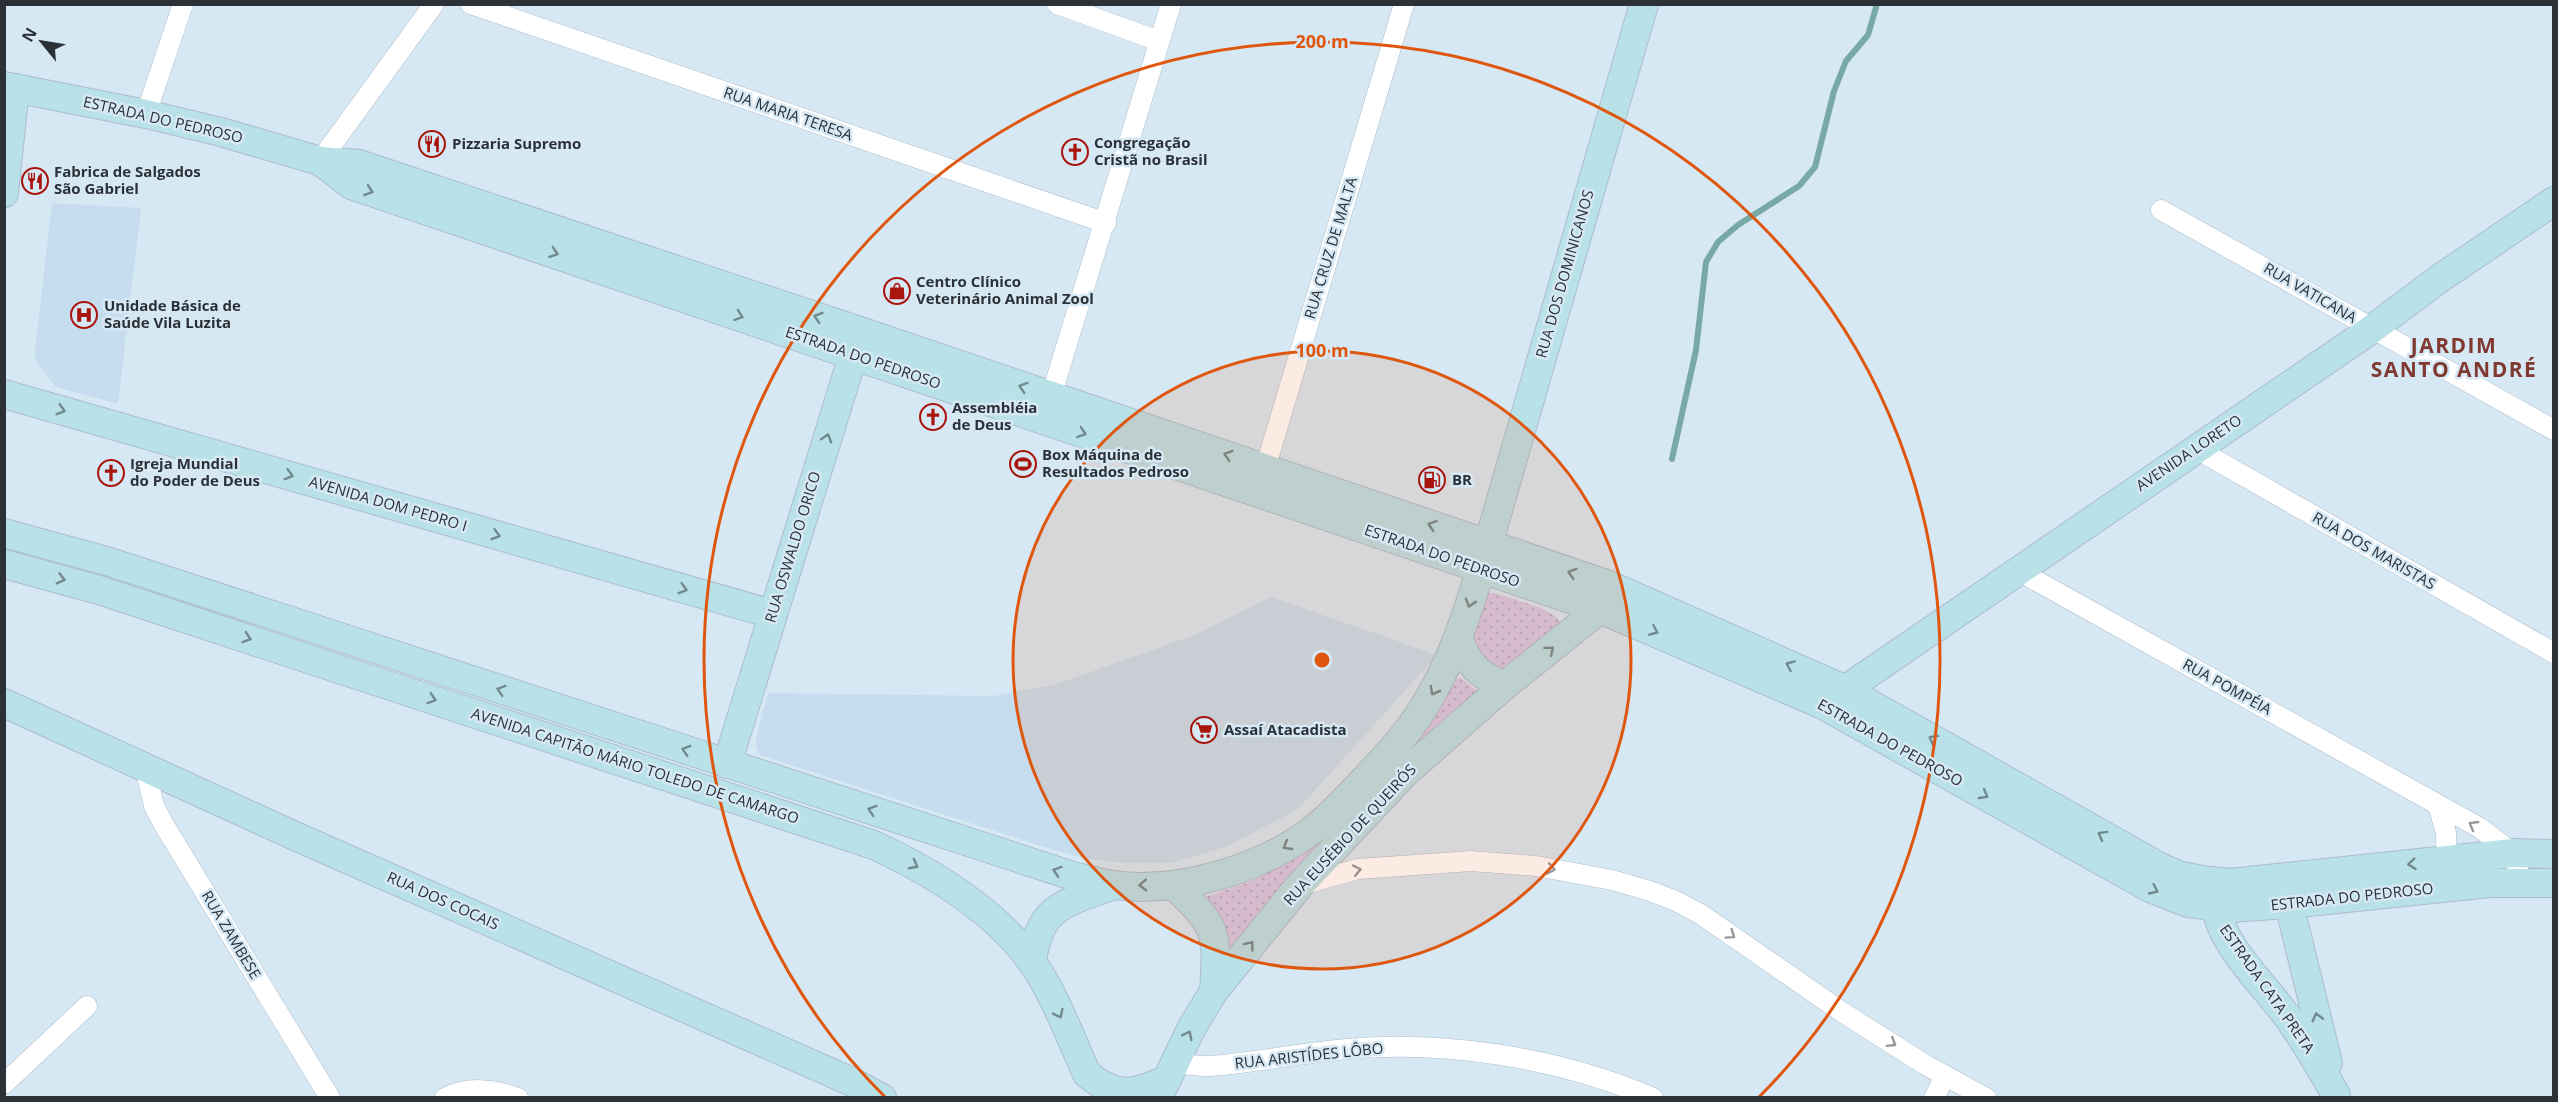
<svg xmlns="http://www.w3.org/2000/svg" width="2558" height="1102" viewBox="0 0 2558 1102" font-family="'Open Sans',sans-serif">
<defs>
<pattern id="green-dots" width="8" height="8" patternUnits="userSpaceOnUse" patternTransform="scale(1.5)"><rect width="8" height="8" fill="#d4c9e8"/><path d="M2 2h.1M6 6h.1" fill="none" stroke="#b6adc8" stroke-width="1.8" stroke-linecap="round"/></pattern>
</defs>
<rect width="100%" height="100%" fill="#d7e8f5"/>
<g fill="#c6ddef">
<polygon points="52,203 141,208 118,404 56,387 34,358"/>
<polygon points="1271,597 1437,655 1297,810 1225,847 1171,863 1124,863 1088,859 1044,847 760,755 755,743 768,693 993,696 1057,684 1195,635"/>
</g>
<g fill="url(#green-dots)">
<path d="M1489 593H1494C1510 599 1558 609 1561 625L1507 669H1495L1470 643 1486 595Z"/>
<polygon points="1461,678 1477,691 1231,947 1229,946 1206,899 1208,896 1254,880 1303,853 1455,679"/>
</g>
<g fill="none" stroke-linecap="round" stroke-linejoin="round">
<polyline stroke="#78a9a4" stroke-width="6" points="1672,459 1696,350 1706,262 1718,242 1738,225 1799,186 1815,167 1834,91 1846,61 1868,35 1877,4"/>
<defs>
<g id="street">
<polyline points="471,4 1106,223"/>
<polyline points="1057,4 1159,41"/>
<polyline points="146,114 183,4"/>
<polyline points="320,161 434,4"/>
<path d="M2161 210C2292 282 2422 357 2554 430"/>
<polyline points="1048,406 1171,4"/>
<polyline points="2195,448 2554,653"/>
<polyline points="1262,479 1404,4"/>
<polyline points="2017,570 2480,828 2513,853 2522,883"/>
<polyline points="145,767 154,806 164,825 330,1098"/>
<polyline points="2438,805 2446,833 2447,872"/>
<polyline points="1301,885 1358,869 1471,861 1536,866 1612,880 1650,891 1676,901 1702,915 1842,1012 1924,1064 1986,1098"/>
<path d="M1174 1063C1186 1064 1199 1067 1210 1066 1253 1063 1295 1054 1337 1050 1440 1039 1558 1057 1653 1098"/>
<polyline points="4,1084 87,1006"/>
<path d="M445 1098C467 1086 495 1089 518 1098"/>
<polyline points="1934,1098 1945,1076"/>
</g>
<g id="secondary">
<polyline points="4,86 146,114 221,132 320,161 359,164 860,331 1609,585 1844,689 2160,867 2178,875 2201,880 2230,883 2513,853 2554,854"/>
<polyline points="320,161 351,185 1600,609 1823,705 2150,888 2188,903 2231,908 2289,904 2490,883 2554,883"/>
<polyline points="4,193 15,88"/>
<polyline points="4,394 772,614"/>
<path d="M4 533 110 562 1073 876C1086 879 1100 883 1113 885 1180 894 1262 869 1315 828 1332 814 1348 797 1363 781 1389 754 1413 728 1431 695 1454 655 1467 613 1481 569L1644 4"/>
<path d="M4 564 99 590 874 845C932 872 994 909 1032 962 1053 991 1072 1041 1087 1074 1116 1098 1133 1095 1166 1080"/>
<path d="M1459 638C1466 664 1480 675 1504 686"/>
<polyline points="1830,700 2372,329 2439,279 2554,201"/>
<polyline points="4,703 295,836 850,1081 882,1098"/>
<polyline points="727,764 859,336"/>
<path d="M1173 885C1217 926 1218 931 1214 991"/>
<polyline points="2280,889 2289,904 2328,1063"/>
<path d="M2223 892 2216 907C2222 948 2269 989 2292 1023 2308 1046 2322 1070 2336 1095"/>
<path d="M1032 962C1039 905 1066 903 1114 885"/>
<polyline points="1158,1098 1192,1027 1214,991 1300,885 1405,773 1504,686 1600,609 1606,593"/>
</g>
</defs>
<use href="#street" stroke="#adbdcb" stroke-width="21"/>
<use href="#secondary" stroke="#adbdcb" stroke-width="30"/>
<use href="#street" stroke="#fff" stroke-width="20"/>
<use href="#secondary" stroke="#b9e1e8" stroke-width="28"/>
</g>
<defs><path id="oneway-chevron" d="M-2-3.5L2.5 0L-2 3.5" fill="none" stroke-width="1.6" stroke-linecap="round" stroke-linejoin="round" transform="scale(1.5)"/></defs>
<g stroke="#728990">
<use href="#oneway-chevron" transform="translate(369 191) rotate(19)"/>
<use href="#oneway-chevron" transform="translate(554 253) rotate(19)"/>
<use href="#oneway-chevron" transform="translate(739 316) rotate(19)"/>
<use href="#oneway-chevron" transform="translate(818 317) rotate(-162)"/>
<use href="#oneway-chevron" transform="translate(1023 387) rotate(-162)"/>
<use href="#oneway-chevron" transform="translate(61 410) rotate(16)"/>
<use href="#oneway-chevron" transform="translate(1082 433) rotate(19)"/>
<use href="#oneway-chevron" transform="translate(827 438) rotate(-73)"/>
<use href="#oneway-chevron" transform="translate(1228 455) rotate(-162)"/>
<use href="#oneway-chevron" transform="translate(289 475) rotate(16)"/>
<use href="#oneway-chevron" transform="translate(1432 525) rotate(-161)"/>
<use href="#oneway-chevron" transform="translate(496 535) rotate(16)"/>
<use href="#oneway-chevron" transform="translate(1572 573) rotate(-162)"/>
<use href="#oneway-chevron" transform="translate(61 579) rotate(15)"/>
<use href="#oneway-chevron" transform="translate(683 589) rotate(16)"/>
<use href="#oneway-chevron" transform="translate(1470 603) rotate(107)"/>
<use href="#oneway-chevron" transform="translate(1654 631) rotate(23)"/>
<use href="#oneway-chevron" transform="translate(247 638) rotate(18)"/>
<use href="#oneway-chevron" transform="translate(1550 650) rotate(-40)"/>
<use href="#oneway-chevron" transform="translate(1790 665) rotate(-156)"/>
<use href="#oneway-chevron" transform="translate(501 690) rotate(-162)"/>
<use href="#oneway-chevron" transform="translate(1434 691) rotate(118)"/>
<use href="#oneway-chevron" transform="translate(432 699) rotate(18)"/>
<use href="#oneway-chevron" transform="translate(1933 739) rotate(-151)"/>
<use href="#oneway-chevron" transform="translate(686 750) rotate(-162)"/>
<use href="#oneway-chevron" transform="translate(1984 795) rotate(30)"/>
<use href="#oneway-chevron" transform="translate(872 810) rotate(-162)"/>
<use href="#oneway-chevron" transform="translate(2102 835) rotate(-151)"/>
<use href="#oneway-chevron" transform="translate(1287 846) rotate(149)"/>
<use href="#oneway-chevron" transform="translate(2412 864) rotate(174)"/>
<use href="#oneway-chevron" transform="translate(914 865) rotate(28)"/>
<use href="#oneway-chevron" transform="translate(1057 871) rotate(-162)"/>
<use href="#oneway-chevron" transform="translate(1143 885) rotate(179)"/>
<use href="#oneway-chevron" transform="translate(2154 890) rotate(25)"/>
<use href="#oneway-chevron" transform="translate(1250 945) rotate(-52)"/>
<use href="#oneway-chevron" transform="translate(1059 1014) rotate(64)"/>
<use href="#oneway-chevron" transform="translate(2317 1017) rotate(-104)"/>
<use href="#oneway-chevron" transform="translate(1188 1035) rotate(-63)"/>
</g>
<g stroke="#95989b">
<use href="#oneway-chevron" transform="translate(2473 825) rotate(-150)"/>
<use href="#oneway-chevron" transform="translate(1551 869) rotate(11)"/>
<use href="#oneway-chevron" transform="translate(1357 870) rotate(-12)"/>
<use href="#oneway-chevron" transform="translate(1731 935) rotate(35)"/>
<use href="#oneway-chevron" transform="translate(1892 1043) rotate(32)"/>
</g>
<circle cx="1322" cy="660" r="309" fill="#df570e" fill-opacity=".12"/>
<g fill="none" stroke="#df570e" stroke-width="3">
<circle cx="1322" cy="660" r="309"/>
<path d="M885 1097A618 618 0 1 1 1759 1097"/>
</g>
<defs>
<symbol id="restaurant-ring" viewBox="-11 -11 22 22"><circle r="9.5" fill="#d7e8f5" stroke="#a8150d" stroke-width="1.5"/><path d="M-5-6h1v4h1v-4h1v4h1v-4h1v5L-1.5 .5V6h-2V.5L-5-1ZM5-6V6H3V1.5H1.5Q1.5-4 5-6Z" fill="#a8150d"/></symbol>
<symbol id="church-ring" viewBox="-11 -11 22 22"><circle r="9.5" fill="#d7e8f5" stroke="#a8150d" stroke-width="1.5"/><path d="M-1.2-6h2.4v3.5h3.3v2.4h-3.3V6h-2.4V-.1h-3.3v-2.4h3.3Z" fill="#a8150d"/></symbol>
<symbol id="shop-ring" viewBox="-11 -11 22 22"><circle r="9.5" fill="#d7e8f5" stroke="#a8150d" stroke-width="1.5"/><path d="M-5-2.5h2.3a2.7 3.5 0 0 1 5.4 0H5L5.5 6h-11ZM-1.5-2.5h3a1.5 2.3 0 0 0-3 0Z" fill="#a8150d"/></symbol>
<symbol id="hospital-ring" viewBox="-11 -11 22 22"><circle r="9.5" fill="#d7e8f5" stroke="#a8150d" stroke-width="1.5"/><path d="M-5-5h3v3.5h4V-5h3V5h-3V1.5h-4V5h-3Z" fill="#a8150d"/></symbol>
<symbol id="stadium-ring" viewBox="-11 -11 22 22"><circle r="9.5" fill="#d7e8f5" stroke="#a8150d" stroke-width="1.5"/><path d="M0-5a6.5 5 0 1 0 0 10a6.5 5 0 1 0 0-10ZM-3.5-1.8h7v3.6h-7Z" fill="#a8150d"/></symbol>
<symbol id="fuel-ring" viewBox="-11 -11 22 22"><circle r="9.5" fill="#d7e8f5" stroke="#a8150d" stroke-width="1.5"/><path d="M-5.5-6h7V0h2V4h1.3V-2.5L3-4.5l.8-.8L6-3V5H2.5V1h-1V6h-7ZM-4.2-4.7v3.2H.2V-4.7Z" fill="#a8150d"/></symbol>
<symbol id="supermarket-ring" viewBox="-11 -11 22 22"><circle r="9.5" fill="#d7e8f5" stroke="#a8150d" stroke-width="1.5"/><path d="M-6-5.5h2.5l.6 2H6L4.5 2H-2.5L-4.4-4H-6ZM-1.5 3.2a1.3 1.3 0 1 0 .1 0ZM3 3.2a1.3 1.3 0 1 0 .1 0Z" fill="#a8150d"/></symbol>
</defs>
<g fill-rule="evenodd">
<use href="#restaurant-ring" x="417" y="129" width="30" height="30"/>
<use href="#church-ring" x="1060" y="137" width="30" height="30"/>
<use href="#restaurant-ring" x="20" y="166" width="30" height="30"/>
<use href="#shop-ring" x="882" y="276" width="30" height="30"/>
<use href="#hospital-ring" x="69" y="300" width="30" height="30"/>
<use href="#church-ring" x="918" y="402" width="30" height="30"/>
<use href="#stadium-ring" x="1008" y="449" width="30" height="30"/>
<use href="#church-ring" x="96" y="458" width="30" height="30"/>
<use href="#fuel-ring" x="1417" y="465" width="30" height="30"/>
<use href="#supermarket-ring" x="1189" y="715" width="30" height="30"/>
</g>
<g text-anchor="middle" stroke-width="5" stroke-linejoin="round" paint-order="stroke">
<g font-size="15" fill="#2b3137" stroke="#d7e8f5">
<text transform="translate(788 114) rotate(19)" y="5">RUA MARIA TERESA</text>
<text transform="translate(163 120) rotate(13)" y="5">ESTRADA DO PEDROSO</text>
<text transform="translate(1331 248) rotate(-73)" y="5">RUA CRUZ DE MALTA</text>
<text transform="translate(1565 274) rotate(-74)" y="5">RUA DOS DOMINICANOS</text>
<text transform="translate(2310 293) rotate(30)" y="5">RUA VATICANA</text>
<text transform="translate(863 358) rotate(19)" y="5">ESTRADA DO PEDROSO</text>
<text transform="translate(2189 453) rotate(-34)" y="5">AVENIDA LORETO</text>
<text transform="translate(388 504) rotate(16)" y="5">AVENIDA DOM PEDRO I</text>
<text transform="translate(793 547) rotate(-73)" y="5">RUA OSWALDO ORICO</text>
<text transform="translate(2374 551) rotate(30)" y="5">RUA DOS MARISTAS</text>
<text transform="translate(1442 556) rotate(19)" y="5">ESTRADA DO PEDROSO</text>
<text transform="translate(2227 687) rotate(29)" y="5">RUA POMPÉIA</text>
<text transform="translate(1890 743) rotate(29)" y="5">ESTRADA DO PEDROSO</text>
<text transform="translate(635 766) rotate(18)" y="5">AVENIDA CAPITÃO MÁRIO TOLEDO DE CAMARGO</text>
<text transform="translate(1350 835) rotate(-47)" y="5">RUA EUSÉBIO DE QUEIRÓS</text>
<text transform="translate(2352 897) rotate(-6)" y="5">ESTRADA DO PEDROSO</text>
<text transform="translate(443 901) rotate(24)" y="5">RUA DOS COCAIS</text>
<text transform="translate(231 935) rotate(59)" y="5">RUA ZAMBESE</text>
<text transform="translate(2267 989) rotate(55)" y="5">ESTRADA CATA PRETA</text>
<text transform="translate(1309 1056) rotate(-6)" y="5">RUA ARISTÍDES LÔBO</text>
</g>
<g font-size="15" font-weight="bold" fill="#2b3137" stroke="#d7e8f5" text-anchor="start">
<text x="1094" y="148">Congregação<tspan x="1094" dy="17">Cristã no Brasil</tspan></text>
<text x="452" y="149">Pizzaria Supremo</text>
<text x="54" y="177">Fabrica de Salgados<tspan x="54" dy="17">São Gabriel</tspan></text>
<text x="916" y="287">Centro Clínico<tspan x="916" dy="17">Veterinário Animal Zool</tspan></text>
<text x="104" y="311">Unidade Básica de<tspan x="104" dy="17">Saúde Vila Luzita</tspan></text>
<text x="952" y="413">Assembléia<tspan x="952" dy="17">de Deus</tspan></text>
<text x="1042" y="460">Box Máquina de<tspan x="1042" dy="17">Resultados Pedroso</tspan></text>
<text x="130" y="469">Igreja Mundial<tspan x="130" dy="17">do Poder de Deus</tspan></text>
<text x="1452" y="485">BR</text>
<text x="1224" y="735">Assaí Atacadista</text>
</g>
<g font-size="21" font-weight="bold" letter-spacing="1.5" fill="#803930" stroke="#d7e8f5">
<text x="2454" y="353">JARDIM<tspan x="2454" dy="24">SANTO ANDRÉ</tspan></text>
</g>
</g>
<circle cx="1322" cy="660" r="9" fill="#df570e" stroke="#d7e8f5" stroke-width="3"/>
<g font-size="18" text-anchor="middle" font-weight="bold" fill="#df570e" stroke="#d7e8f5" stroke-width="5" stroke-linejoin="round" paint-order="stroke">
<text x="1322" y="48">200 m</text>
<text x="1322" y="357">100 m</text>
</g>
<rect width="2558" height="1102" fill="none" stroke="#2b3137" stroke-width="12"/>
<g transform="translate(42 42) rotate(300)" stroke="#d7e8f5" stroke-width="4.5" paint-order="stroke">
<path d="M0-4.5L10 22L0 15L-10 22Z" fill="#2b3137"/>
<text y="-9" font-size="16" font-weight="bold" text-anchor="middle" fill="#2b3137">N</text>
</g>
</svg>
